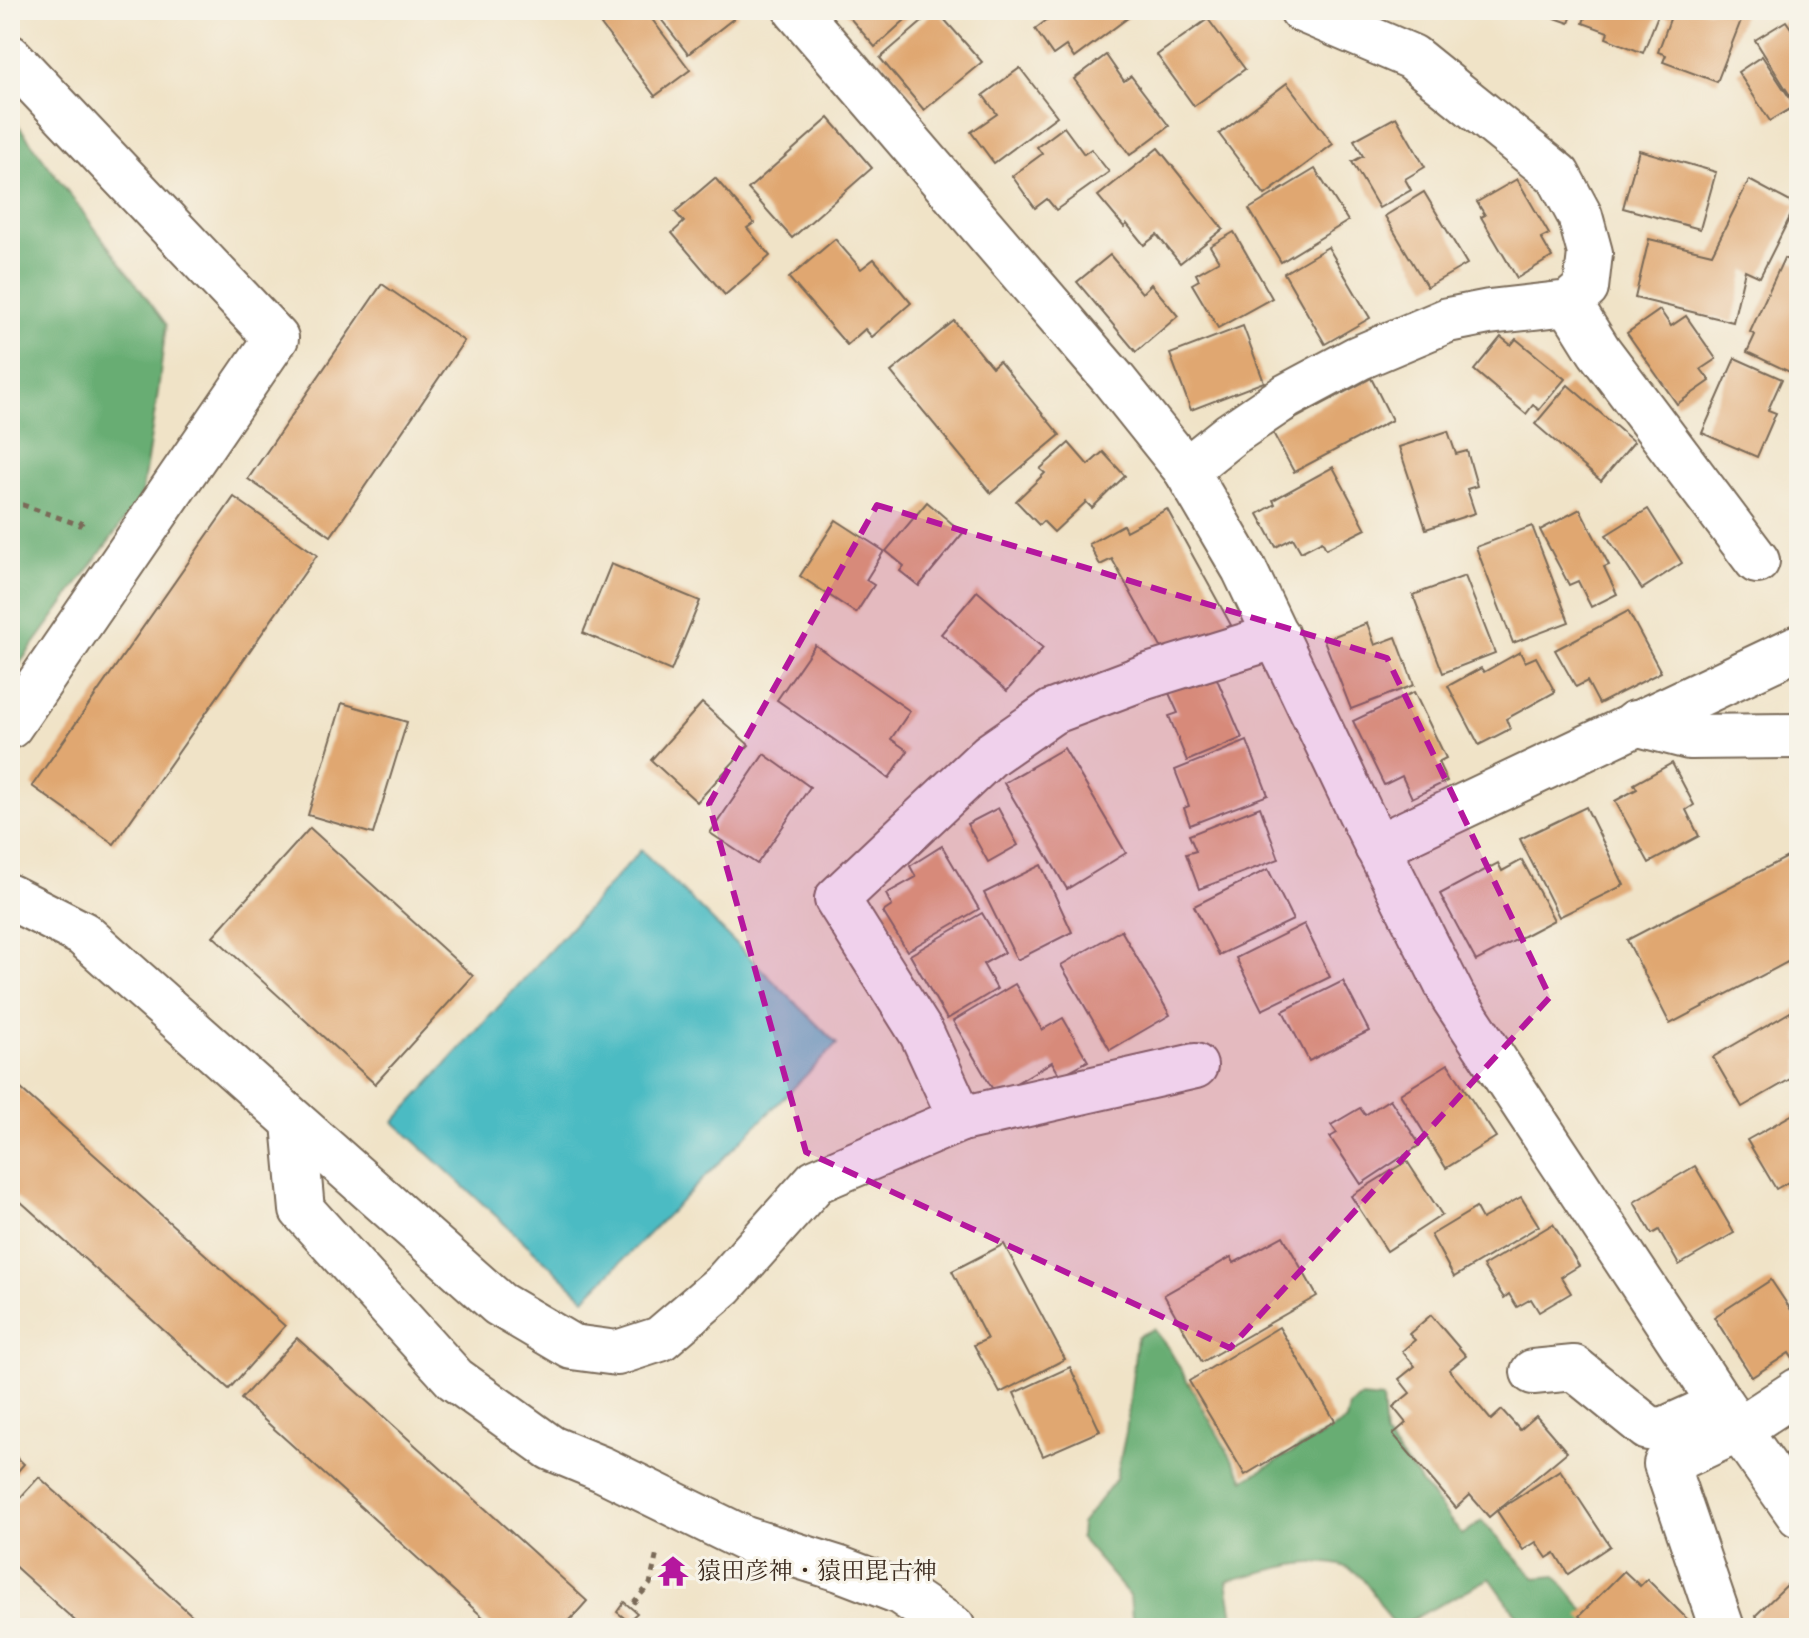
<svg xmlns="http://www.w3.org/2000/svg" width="1809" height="1638" viewBox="0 0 1809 1638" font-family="'IM FELL Double Pica','Noto Serif JP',serif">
<rect width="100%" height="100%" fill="#f7f3e8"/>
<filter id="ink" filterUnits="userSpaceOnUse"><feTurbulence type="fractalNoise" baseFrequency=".0125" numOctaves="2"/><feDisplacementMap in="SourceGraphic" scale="16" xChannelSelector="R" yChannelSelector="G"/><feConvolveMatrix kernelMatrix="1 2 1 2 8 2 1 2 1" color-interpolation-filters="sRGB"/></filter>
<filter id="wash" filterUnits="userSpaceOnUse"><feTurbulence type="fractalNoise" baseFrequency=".006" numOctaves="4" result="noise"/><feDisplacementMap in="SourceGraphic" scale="32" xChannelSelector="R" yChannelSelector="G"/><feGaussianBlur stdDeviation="1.8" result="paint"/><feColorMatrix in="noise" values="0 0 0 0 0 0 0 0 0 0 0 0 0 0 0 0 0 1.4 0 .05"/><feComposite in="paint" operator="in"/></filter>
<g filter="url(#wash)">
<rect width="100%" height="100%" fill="#f0e3c7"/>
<g fill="#67ad73" stroke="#516c48" stroke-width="2">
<polygon points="10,114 166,324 158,392 141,497 10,677"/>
<path d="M1153 1329 1169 1349 1244 1480 1346 1421 1349 1406 1361 1397 1382 1399 1385 1436 1462 1535 1482 1521 1535 1578 1556 1576 1599 1628H1526L1490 1578 1396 1628C1387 1615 1367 1580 1355 1572 1324 1550 1261 1573 1227 1581L1233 1617 1215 1628H1133L1130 1596 1080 1538 1081 1524 1116 1479 1126 1432 1137 1337Z"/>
</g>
<polygon fill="#4cbbc3" stroke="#447270" stroke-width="2" points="641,850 837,1044 585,1298 394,1122"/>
<g id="blocks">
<g fill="#e0a771">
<polygon points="621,10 645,10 690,70 655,96 601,25"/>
<polygon points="654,10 734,10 738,15 688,54"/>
<polygon points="843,10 916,10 875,47"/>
<polygon points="936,10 982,62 924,110 880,58"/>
<polygon points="1046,10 1130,10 1133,14 1074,58 1066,46 1053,55 1035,29 1047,20 1042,13"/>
<polygon points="1533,10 1574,10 1569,23"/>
<polygon points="1588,10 1660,10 1643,53 1606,38 1608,32 1583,23"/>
<polygon points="1667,10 1745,10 1717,82 1663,62 1666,55 1658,52 1670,19 1665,17"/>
<polygon points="1208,19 1245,69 1194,106 1157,55"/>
<polygon points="1786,21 1799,40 1799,103 1796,105 1755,40"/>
<polygon points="1106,55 1124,81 1131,76 1169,126 1130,155 1074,79"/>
<polygon points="1762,56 1795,106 1770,121 1738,72"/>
<polygon points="1020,68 1057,116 994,163 971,132 997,114 983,95"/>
<polygon points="1287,83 1333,144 1265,195 1219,134"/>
<polygon points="1396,117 1425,167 1405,179 1411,190 1379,208 1352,162 1363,156 1354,140"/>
<polygon points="829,118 872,168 792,238 748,189"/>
<polygon points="1064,127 1084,154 1091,149 1109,172 1056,210 1047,199 1035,208 1012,176 1042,154 1037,147"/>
<polygon points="1158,148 1223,229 1180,263 1157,235 1144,245 1127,224 1124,227 1098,196"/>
<polygon points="1639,150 1716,172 1700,229 1623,208"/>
<polygon points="1315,169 1348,221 1281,262 1249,209"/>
<polygon points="715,178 754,223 747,228 770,256 725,295 672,233 684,222 675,212"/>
<polygon points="1517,179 1549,234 1541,238 1552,257 1517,278 1481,217 1485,215 1477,202"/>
<polygon points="1749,180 1796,205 1760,277 1745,270 1733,322 1635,298 1649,239 1712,254"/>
<polygon points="1424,192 1467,264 1427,287 1385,216"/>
<polygon points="1234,232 1272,298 1218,328 1192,284 1199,280 1196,274 1219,261 1210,246"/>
<polygon points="835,239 861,269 874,259 911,303 872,337 865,329 847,345 789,278"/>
<polygon points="1328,247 1370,318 1325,344 1284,273"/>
<polygon points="1110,255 1142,293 1151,284 1178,316 1136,352 1077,282"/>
<polygon points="1784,258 1799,265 1799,358 1792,373 1747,352 1755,335 1750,332"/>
<polygon points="382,284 464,341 331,536 248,479"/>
<polygon points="1660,310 1671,326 1686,316 1716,359 1701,369 1710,381 1677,404 1627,333"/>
<polygon points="954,321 992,367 999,361 1060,435 991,493 891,372"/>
<polygon points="1243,326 1264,382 1191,410 1170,354"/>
<polygon points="1501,337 1511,345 1516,339 1565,379 1539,410 1533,405 1526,414 1474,370"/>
<polygon points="1735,358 1782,379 1768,410 1776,413 1757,457 1702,433"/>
<polygon points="1371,378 1392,420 1294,472 1272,431"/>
<polygon points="1568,385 1634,442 1601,481 1535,424"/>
<polygon points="1448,431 1456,454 1467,451 1477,486 1467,489 1475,513 1426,529 1399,447"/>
<polygon points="1069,443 1088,465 1103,452 1125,476 1092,508 1086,502 1054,532 1043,521 1039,525 1016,501 1045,473 1040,469"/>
<polygon points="1333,467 1366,529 1326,549 1322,541 1301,552 1293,538 1276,547 1258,514 1275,504 1273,500"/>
<polygon points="234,497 317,555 114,844 32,786"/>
<polygon points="927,502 963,533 919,586 900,571 904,566 886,551"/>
<polygon points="1167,509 1231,625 1168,660 1112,559 1100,565 1089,544 1123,525 1126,531"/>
<polygon points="1580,509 1609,565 1604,567 1617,594 1591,607 1578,581 1569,585 1540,530"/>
<polygon points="1648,509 1682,563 1642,589 1606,535"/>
<polygon points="836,520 884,551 866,580 874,585 856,613 800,576"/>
<polygon points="1532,526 1569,622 1513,643 1476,547"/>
<polygon points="611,564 700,601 671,671 583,633"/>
<polygon points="1465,576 1495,653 1443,673 1413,595"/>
<polygon points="977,591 1043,648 1007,691 941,634"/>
<polygon points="1628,611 1661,672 1599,704 1587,681 1576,687 1555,650"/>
<polygon points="1367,623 1375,645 1396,637 1414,685 1351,709 1324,640"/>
<polygon points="815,645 910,711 891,739 908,751 889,778 777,700"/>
<polygon points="1520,652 1525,662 1536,657 1555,692 1506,719 1510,729 1479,745 1448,686 1481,668 1484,672"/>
<polygon points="1214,672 1242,738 1187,761 1169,716 1178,713 1168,691"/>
<polygon points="1414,692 1446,758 1438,762 1447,781 1412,798 1402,776 1384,785 1353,721"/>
<polygon points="342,703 407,722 373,834 308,815"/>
<polygon points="702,703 749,745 697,802 651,760"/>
<polygon points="1247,741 1268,795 1190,825 1184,808 1189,806 1175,770"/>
<polygon points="1064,748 1126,853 1067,889 1004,783"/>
<polygon points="764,754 810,787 757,864 710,833"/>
<polygon points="1672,763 1694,805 1686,810 1699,836 1649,863 1615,801 1637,789 1634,784"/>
<polygon points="1260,807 1279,859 1199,889 1186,854 1196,851 1189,835"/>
<polygon points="1586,807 1624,885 1559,917 1520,839"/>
<polygon points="998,808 1018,845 988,862 967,824"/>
<polygon points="310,828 473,976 375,1084 213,936"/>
<polygon points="942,846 979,909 907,951 883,912 892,906 886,894 916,877 910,866"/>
<polygon points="1799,851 1799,956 1670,1024 1627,940"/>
<polygon points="1522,860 1554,920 1476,961 1440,894 1498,863 1502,871"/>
<polygon points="1041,865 1072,932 1017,960 984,893"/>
<polygon points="1268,869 1293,920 1219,955 1194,906"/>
<polygon points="982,913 1005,952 983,964 997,989 947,1019 910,955"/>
<polygon points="1304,924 1330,977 1262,1010 1236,958"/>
<polygon points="1121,930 1170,1015 1110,1050 1061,965"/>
<polygon points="1343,981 1369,1031 1309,1061 1283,1011"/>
<polygon points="1015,984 1042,1030 1063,1018 1088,1061 1060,1076 1052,1062 996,1095 953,1021"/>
<polygon points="1799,1007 1799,1074 1742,1107 1713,1057"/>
<polygon points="1448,1064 1496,1137 1446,1168 1400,1094"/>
<polygon points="10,1079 285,1326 229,1389 10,1192"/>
<polygon points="1390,1099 1420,1145 1361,1184 1330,1137 1337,1133 1331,1125 1360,1108 1365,1115"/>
<polygon points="1797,1112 1799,1176 1776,1189 1747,1140"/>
<polygon points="1407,1161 1442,1215 1387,1251 1351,1196"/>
<polygon points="1695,1166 1734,1233 1679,1265 1659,1230 1652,1234 1634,1202"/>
<polygon points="1521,1197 1539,1226 1454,1277 1431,1235 1476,1208 1482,1219"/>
<polygon points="1553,1224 1579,1266 1561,1277 1571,1293 1539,1312 1531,1299 1517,1307 1509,1294 1504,1298 1483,1266"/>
<polygon points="1283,1236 1317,1296 1202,1362 1164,1295 1231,1257 1234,1263"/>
<polygon points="1004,1244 1065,1359 1000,1393 974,1345 987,1339 952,1271"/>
<polygon points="1771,1280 1797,1319 1799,1318 1799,1355 1793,1359 1789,1353 1752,1377 1714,1317"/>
<polygon points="1431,1315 1466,1356 1449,1370 1491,1420 1502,1410 1520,1430 1536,1416 1567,1452 1489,1517 1470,1495 1456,1508 1393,1434 1406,1423 1393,1407 1410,1393 1399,1379 1415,1366 1402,1351 1415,1340 1409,1334"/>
<polygon points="1279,1327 1335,1421 1245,1475 1189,1381"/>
<polygon points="297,1338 587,1601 563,1628 495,1628 241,1399"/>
<polygon points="1070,1367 1100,1431 1043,1456 1014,1393"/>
<polygon points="10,1451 24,1464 10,1480"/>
<polygon points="1560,1470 1610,1546 1568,1574 1555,1553 1547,1558 1536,1542 1523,1550 1497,1511"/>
<polygon points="39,1477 206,1628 83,1628 10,1562 10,1509"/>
<polygon points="1624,1571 1640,1586 1647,1579 1692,1624 1687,1628 1592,1628 1579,1616"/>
<polygon points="1787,1585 1799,1598 1799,1628 1754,1628 1761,1622 1755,1616"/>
<polygon points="624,1602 637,1613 628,1621 617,1612"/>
</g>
</g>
</g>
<g filter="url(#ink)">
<use href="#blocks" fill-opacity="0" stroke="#7a6b59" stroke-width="2"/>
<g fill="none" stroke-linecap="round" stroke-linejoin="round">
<defs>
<g id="minor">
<polyline points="796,10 1114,380 1186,470 1244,569 1360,812 1453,997 1721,1404 1799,1515"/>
<polyline points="10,57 276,338 10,726"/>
<polyline points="1569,303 1599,351 1757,561"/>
<polyline points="1186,470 1231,434 1287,396 1358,358 1448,320 1489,312 1569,303 1586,288 1590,253 1580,216 1558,175 1412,57 1302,10"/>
<polyline points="1635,723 1689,737 1799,736"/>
<polyline points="1377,847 1799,647"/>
<polyline points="10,897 83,934 499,1304 572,1347 617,1353 660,1339 723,1285 816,1181 961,1119 922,1034 837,899 990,755 1052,712 1145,677 1277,636"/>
<polyline points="961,1119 1195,1066"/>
<polyline points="294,1123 302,1210 455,1379 551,1448 602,1469 745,1539 840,1569 900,1592 953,1628"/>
<polyline points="1533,1372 1574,1368 1648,1428 1663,1430 1721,1404"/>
<polyline points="1722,1628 1666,1464 1738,1430 1799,1390"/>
</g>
</defs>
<use href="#minor" stroke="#7a6b59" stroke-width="48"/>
<g stroke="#7a6b59" stroke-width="5" stroke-dasharray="6 6" stroke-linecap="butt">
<polyline points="10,505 23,505 80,525 83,521"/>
<polyline points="633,1603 650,1584 657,1553"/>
</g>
<use href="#minor" stroke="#fff" stroke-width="44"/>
</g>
</g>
<path fill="#b5179e" fill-opacity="0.2" stroke="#b5179e" stroke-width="6" stroke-dasharray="16 10" stroke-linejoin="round" d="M877 505 1387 658 1550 997 1230 1348 806 1152 709 804Z"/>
<defs>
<symbol id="temple-bare" viewBox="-9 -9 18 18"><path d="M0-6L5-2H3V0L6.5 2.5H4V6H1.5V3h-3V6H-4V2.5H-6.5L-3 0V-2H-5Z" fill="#b5179e" stroke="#f7f3e8" stroke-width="2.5" paint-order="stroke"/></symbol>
</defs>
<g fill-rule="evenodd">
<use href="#temple-bare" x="651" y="1549" width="44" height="44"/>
</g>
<g text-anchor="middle" stroke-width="6" stroke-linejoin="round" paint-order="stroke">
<g font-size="24" fill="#3b2a1e" stroke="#f7f3e8" text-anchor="start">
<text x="697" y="1579">猿田彦神・猿田毘古神</text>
</g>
</g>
<rect width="1809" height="1638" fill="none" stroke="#f7f3e8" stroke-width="40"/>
</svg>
